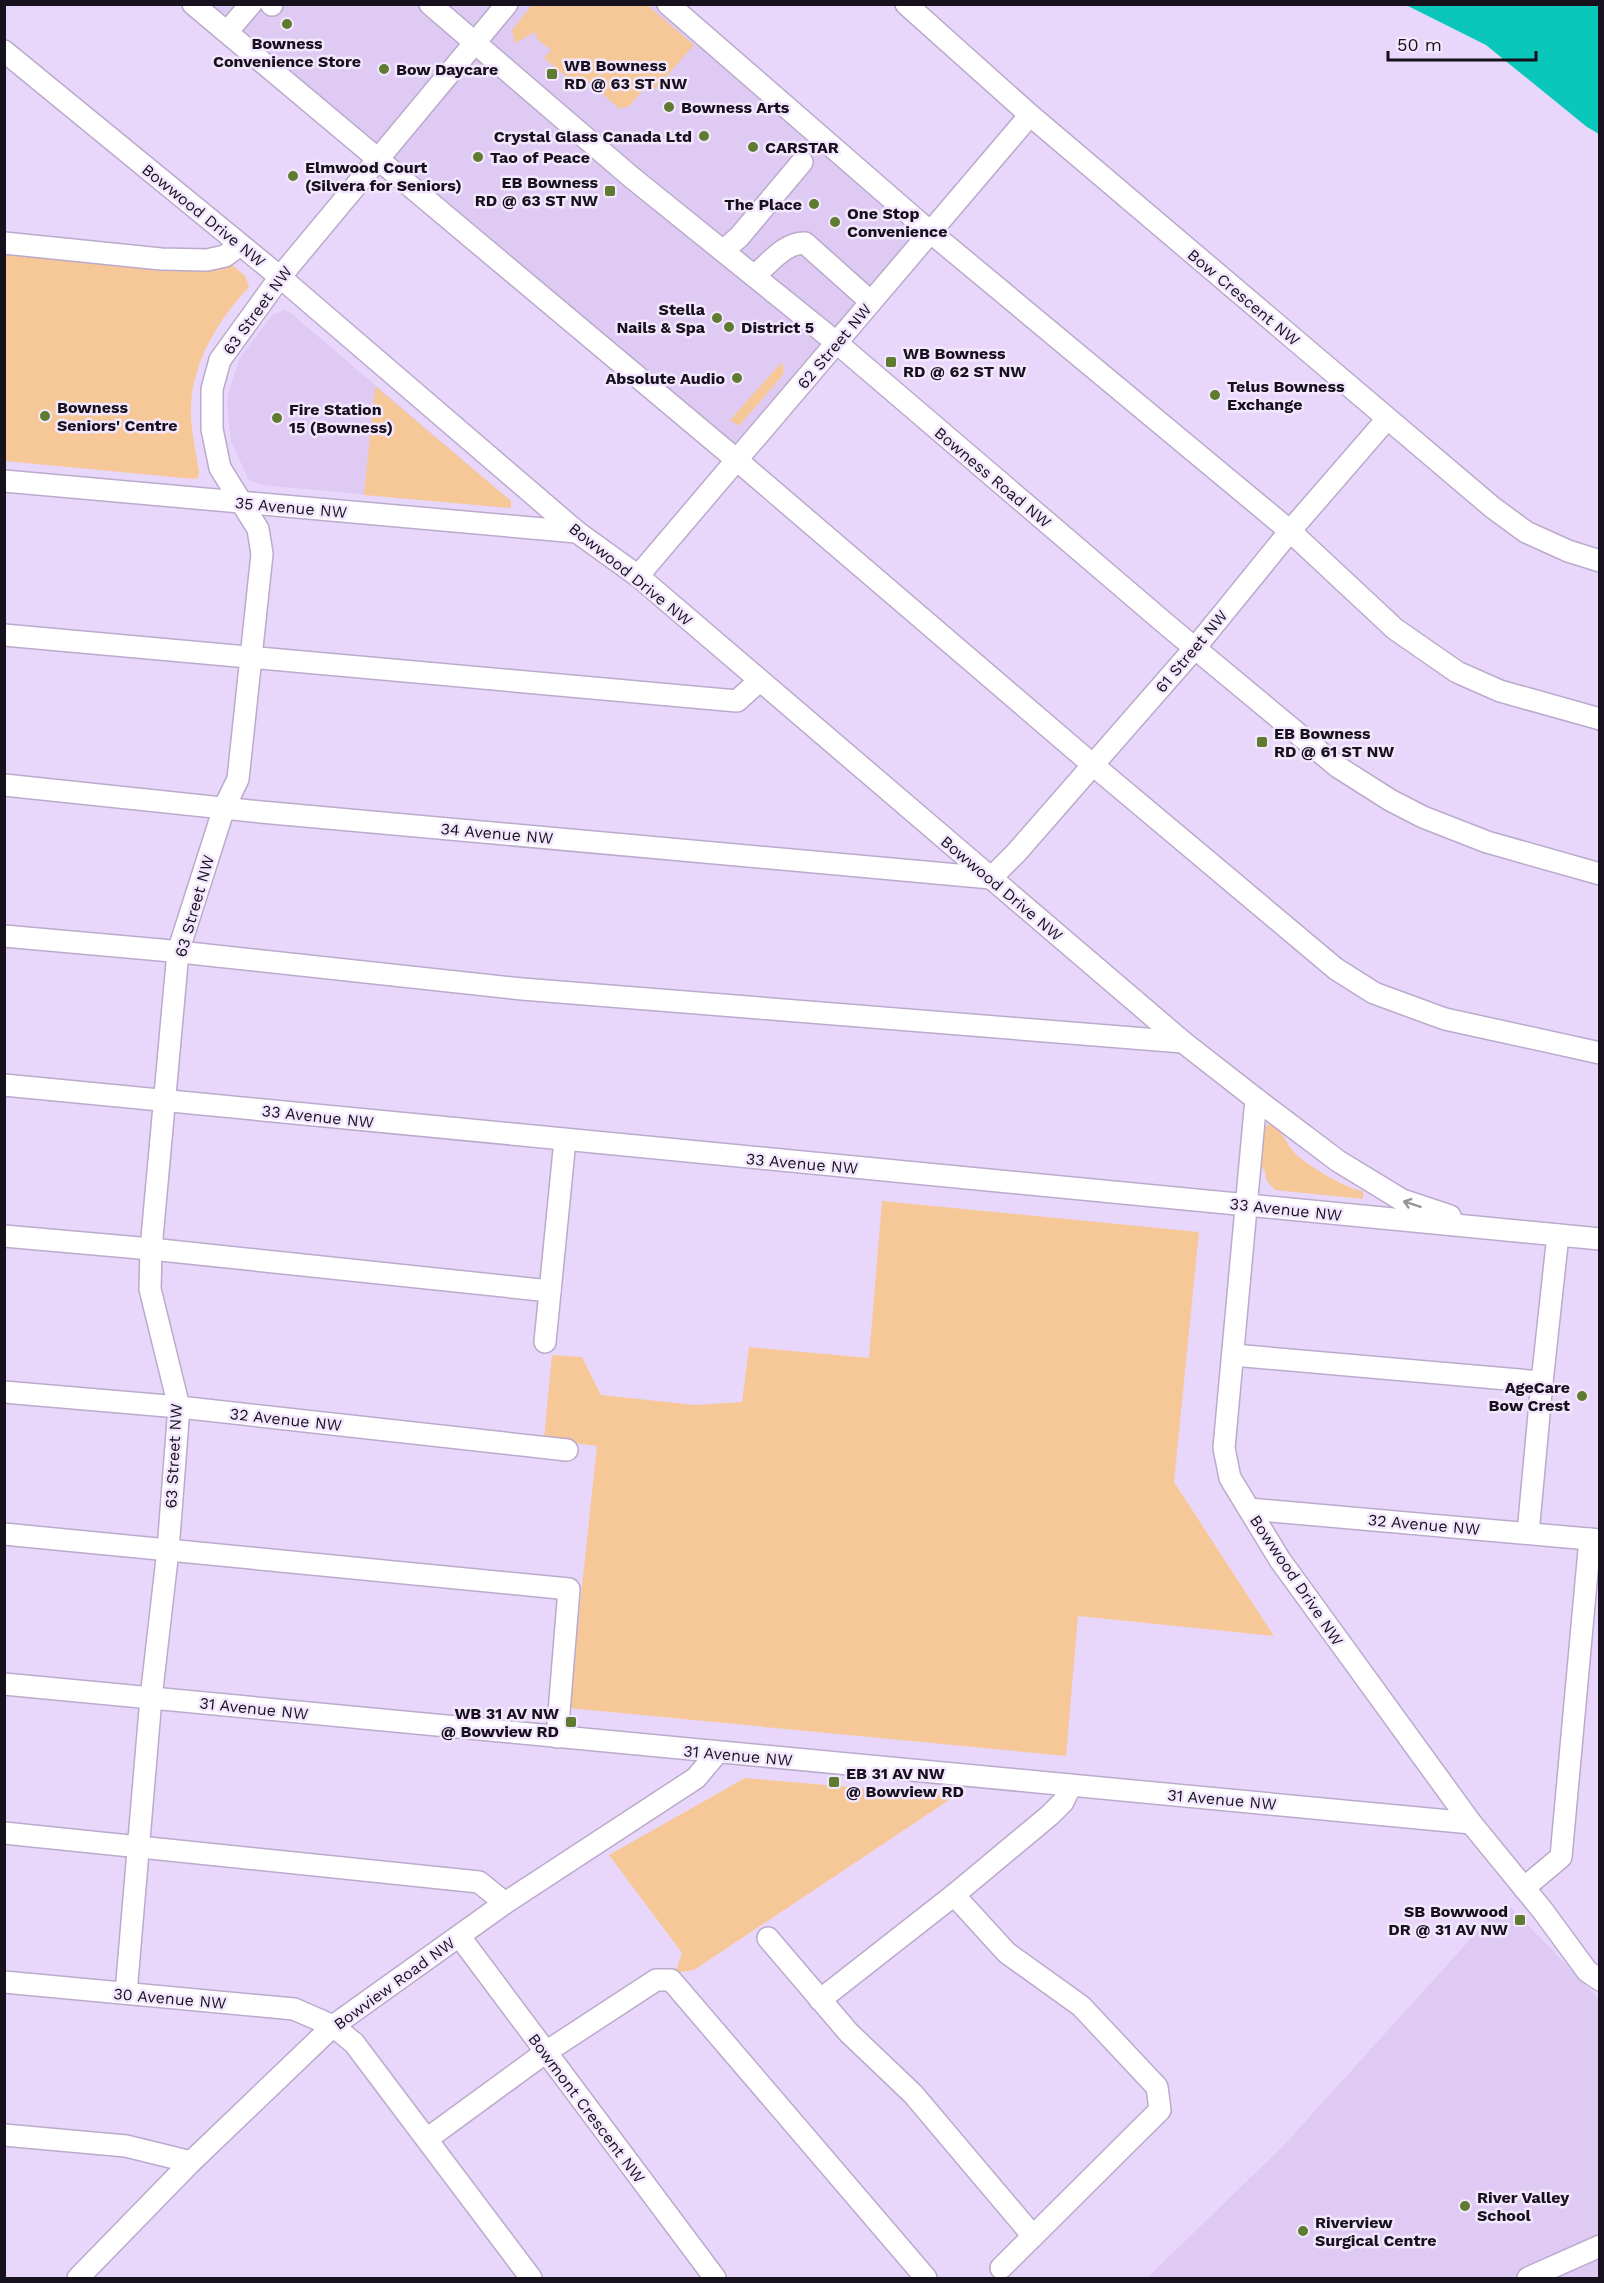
<svg xmlns="http://www.w3.org/2000/svg" width="1604" height="2283" viewBox="0 0 1604 2283" font-family="'Work Sans',sans-serif">
<rect width="100%" height="100%" fill="#e8d7fa"/>
<g fill="#decaf3">
<polygon points="193,5 668,5 929,231 738,461"/>
<polygon points="285,310 292,314 511,501 511,508 262,485 249,480 231,442 227,403 229,391 239,359 272,315"/>
<polygon points="1505,1901 1599,1999 1599,2278 1147,2278 1284,2145"/>
</g>
<g fill="#f7c897">
<polygon points="532,5 647,5 694,45 655,89 647,86 629,106 620,109 587,81 580,88 544,58 551,50 537,39 535,32 515,43 512,30"/>
<path d="M5 251 229 262 245 276 249 287C217 321 189 367 191 416 192 434 196 453 199 471L198 478 194 479 5 461Z"/>
<polygon points="782,362 784,371 782,376 739,426 730,420"/>
<polygon points="375,386 511,501 511,508 364,495"/>
<path d="M1268 1124C1284 1131 1284 1140 1293 1151 1304 1164 1348 1190 1363 1191V1199L1275 1190 1267 1181 1264 1169 1260 1168 1264 1129Z"/>
<polygon points="882,1201 1199,1232 1174,1482 1274,1636 1078,1616 1066,1756 569,1708 597,1446 544,1439 552,1355 582,1357 601,1395 695,1405 742,1402 749,1347 869,1358"/>
<polygon points="745,1778 955,1796 694,1970 675,1973 682,1953 609,1855"/>
</g>
<polygon fill="#09c7bb" points="1406,5 1599,5 1599,134 1587,127 1486,45"/>
<g fill="none" stroke-linecap="round" stroke-linejoin="round">
<defs>
<g id="minor">
<polyline points="193,4 738,461 1093,765 1336,969 1374,993 1445,1019 1600,1053"/>
<polyline points="271,4 272,5"/>
<polyline points="430,4 630,176 837,343 1167,625 1338,767 1390,800 1423,817 1487,842 1600,874"/>
<polyline points="668,4 929,231 1290,531 1395,629 1457,672 1500,691 1600,719"/>
<polyline points="906,4 1030,115 1492,507 1526,532 1568,551 1600,561"/>
<polyline points="227,32 251,4"/>
<polyline points="4,51 280,277 577,532 638,576 1183,1042 1256,1099 1224,1448 1230,1478 1280,1560 1471,1823 1543,1911 1587,1971 1600,1980"/>
<polyline points="4,243 161,259 207,260 225,256 240,245"/>
<polyline points="723,251 739,237 802,162"/>
<path d="M754 276C769 264 785 242 805 243L871 302"/>
<polyline points="4,481 577,532"/>
<polyline points="638,576 1030,115"/>
<polyline points="4,635 737,701 759,681"/>
<polyline points="4,785 261,812 991,878 1016,853 1195,648 1290,531 1387,419"/>
<polyline points="4,936 161,950 522,989 1183,1042"/>
<polyline points="4,1085 1600,1239"/>
<polyline points="1256,1099 1338,1161 1402,1200 1450,1216"/>
<polyline points="4,1236 151,1249 550,1291"/>
<polyline points="545,1342 565,1140"/>
<polyline points="1233,1355 1542,1382 1558,1235"/>
<polyline points="4,1392 179,1407 567,1450"/>
<polyline points="1249,1509 1600,1540"/>
<polyline points="1528,1533 1542,1382"/>
<polyline points="4,1534 569,1589 557,1737"/>
<polyline points="4,1684 1471,1823"/>
<polyline points="4,1833 479,1882 505,1903"/>
<polyline points="1524,1888 1561,1857 1590,1539"/>
<polyline points="954,1895 1007,1953 1081,2006 1157,2087 1160,2110 1001,2268"/>
<polyline points="460,1937 715,2278"/>
<polyline points="768,1938 849,2033 913,2094 1033,2236"/>
<polyline points="4,1982 294,2009 333,2026 354,2043 531,2278"/>
<polyline points="126,1993 151,1698 168,1550 179,1407 150,1289 151,1249 178,952 224,808 238,779 262,554 258,529 220,468 212,429 212,389 220,360 280,277 507,4"/>
<polyline points="820,2000 954,1895 1050,1815 1063,1802 1071,1785"/>
<polyline points="4,2135 126,2146 191,2162"/>
<polyline points="427,2139 546,2052 656,1980 671,1980 926,2278"/>
<polyline points="78,2278 191,2162 333,2026 505,1903 696,1778 717,1753"/>
<polyline points="1528,2278 1600,2246"/>
</g>
</defs>
<use href="#minor" stroke="#bac" stroke-width="24"/>
<use href="#minor" stroke="#fff" stroke-width="21"/>
</g>
<defs><path id="oneway-shaft" d="M-6 0H5M1.5-3L5.5 0L1.5 3" fill="none" stroke-width="1.6" stroke-linecap="round" stroke-linejoin="round" transform="scale(1.5)"/></defs>
<use stroke="#979499" href="#oneway-shaft" transform="translate(1412 1204) rotate(-162)"/>
<g fill="#5e7b2f" stroke="#f2e7fd" stroke-width="2">
<circle cx="287" cy="24" r="6"/>
<circle cx="384" cy="69" r="6"/>
<rect x="546" y="68" width="12" height="12" rx="3"/>
<circle cx="669" cy="107" r="6"/>
<circle cx="704" cy="136" r="6"/>
<circle cx="753" cy="147" r="6"/>
<circle cx="478" cy="157" r="6"/>
<circle cx="293" cy="176" r="6"/>
<rect x="604" y="185" width="12" height="12" rx="3"/>
<circle cx="814" cy="204" r="6"/>
<circle cx="835" cy="222" r="6"/>
<circle cx="717" cy="318" r="6"/>
<circle cx="729" cy="327" r="6"/>
<rect x="885" y="356" width="12" height="12" rx="3"/>
<circle cx="737" cy="378" r="6"/>
<circle cx="1215" cy="395" r="6"/>
<circle cx="45" cy="416" r="6"/>
<circle cx="277" cy="418" r="6"/>
<rect x="1256" y="736" width="12" height="12" rx="3"/>
<circle cx="1582" cy="1396" r="6"/>
<rect x="565" y="1716" width="12" height="12" rx="3"/>
<rect x="828" y="1776" width="12" height="12" rx="3"/>
<rect x="1514" y="1914" width="12" height="12" rx="3"/>
<circle cx="1465" cy="2206" r="6"/>
<circle cx="1303" cy="2231" r="6"/>
</g>
<g text-anchor="middle" stroke-width="5" stroke-linejoin="round" paint-order="stroke">
<g font-size="16" font-weight="bold" fill="#17111d" stroke="#f2e7fd" text-anchor="start">
<text x="287" y="49" text-anchor="middle">Bowness<tspan x="287" dy="18">Convenience Store</tspan></text>
<text x="564" y="71">WB Bowness<tspan x="564" dy="18">RD @ 63 ST NW</tspan></text>
<text x="396" y="75">Bow Daycare</text>
<text x="681" y="113">Bowness Arts</text>
<text x="692" y="142" text-anchor="end">Crystal Glass Canada Ltd</text>
<text x="765" y="153">CARSTAR</text>
<text x="490" y="163">Tao of Peace</text>
<text x="305" y="173">Elmwood Court<tspan x="305" dy="18">(Silvera for Seniors)</tspan></text>
<text x="598" y="188" text-anchor="end">EB Bowness<tspan x="598" dy="18">RD @ 63 ST NW</tspan></text>
<text x="802" y="210" text-anchor="end">The Place</text>
<text x="847" y="219">One Stop<tspan x="847" dy="18">Convenience</tspan></text>
<text x="705" y="315" text-anchor="end">Stella<tspan x="705" dy="18">Nails &amp; Spa</tspan></text>
<text x="741" y="333">District 5</text>
<text x="903" y="359">WB Bowness<tspan x="903" dy="18">RD @ 62 ST NW</tspan></text>
<text x="725" y="384" text-anchor="end">Absolute Audio</text>
<text x="1227" y="392">Telus Bowness<tspan x="1227" dy="18">Exchange</tspan></text>
<text x="57" y="413">Bowness<tspan x="57" dy="18">Seniors' Centre</tspan></text>
<text x="289" y="415">Fire Station<tspan x="289" dy="18">15 (Bowness)</tspan></text>
<text x="1274" y="739">EB Bowness<tspan x="1274" dy="18">RD @ 61 ST NW</tspan></text>
<text x="1570" y="1393" text-anchor="end">AgeCare<tspan x="1570" dy="18">Bow Crest</tspan></text>
<text x="559" y="1719" text-anchor="end">WB 31 AV NW<tspan x="559" dy="18">@ Bowview RD</tspan></text>
<text x="846" y="1779">EB 31 AV NW<tspan x="846" dy="18">@ Bowview RD</tspan></text>
<text x="1508" y="1917" text-anchor="end">SB Bowwood<tspan x="1508" dy="18">DR @ 31 AV NW</tspan></text>
<text x="1477" y="2203">River Valley<tspan x="1477" dy="18">School</tspan></text>
<text x="1315" y="2228">Riverview<tspan x="1315" dy="18">Surgical Centre</tspan></text>
</g>
<g font-size="16" fill="#17111d" stroke="#f2e7fd">
<text transform="translate(204 215) rotate(39)" y="6">Bowwood Drive NW</text>
<text transform="translate(1244 297) rotate(40)" y="6">Bow Crescent NW</text>
<text transform="translate(257 310) rotate(-54)" y="6">63 Street NW</text>
<text transform="translate(834 346) rotate(-50)" y="6">62 Street NW</text>
<text transform="translate(993 477) rotate(40)" y="6">Bowness Road NW</text>
<text transform="translate(291 507) rotate(5)" y="6">35 Avenue NW</text>
<text transform="translate(631 574) rotate(39)" y="6">Bowwood Drive NW</text>
<text transform="translate(1191 651) rotate(-50)" y="6">61 Street NW</text>
<text transform="translate(497 833) rotate(5)" y="6">34 Avenue NW</text>
<text transform="translate(1002 888) rotate(40)" y="6">Bowwood Drive NW</text>
<text transform="translate(194 906) rotate(-74)" y="6">63 Street NW</text>
<text transform="translate(318 1116) rotate(6)" y="6">33 Avenue NW</text>
<text transform="translate(802 1163) rotate(5)" y="6">33 Avenue NW</text>
<text transform="translate(1286 1209) rotate(6)" y="6">33 Avenue NW</text>
<text transform="translate(286 1419) rotate(6)" y="6">32 Avenue NW</text>
<text transform="translate(173 1456) rotate(-87)" y="6">63 Street NW</text>
<text transform="translate(1424 1524) rotate(5)" y="6">32 Avenue NW</text>
<text transform="translate(1297 1580) rotate(56)" y="6">Bowwood Drive NW</text>
<text transform="translate(254 1708) rotate(6)" y="6">31 Avenue NW</text>
<text transform="translate(738 1755) rotate(5)" y="6">31 Avenue NW</text>
<text transform="translate(1222 1799) rotate(5)" y="6">31 Avenue NW</text>
<text transform="translate(394 1983) rotate(-36)" y="6">Bowview Road NW</text>
<text transform="translate(170 1998) rotate(5)" y="6">30 Avenue NW</text>
<text transform="translate(587 2108) rotate(53)" y="6">Bowmont Crescent NW</text>
</g>
</g>
<rect width="1604" height="2283" fill="none" stroke="#17111d" stroke-width="12"/>
<path d="M1388 51v9h148v-9" fill="none" stroke="#17111d" stroke-width="3"/>
<text x="1397" y="51" font-size="18" fill="#17111d" stroke="#f2e7fd" stroke-width="4.5" paint-order="stroke">50 m</text>
</svg>
